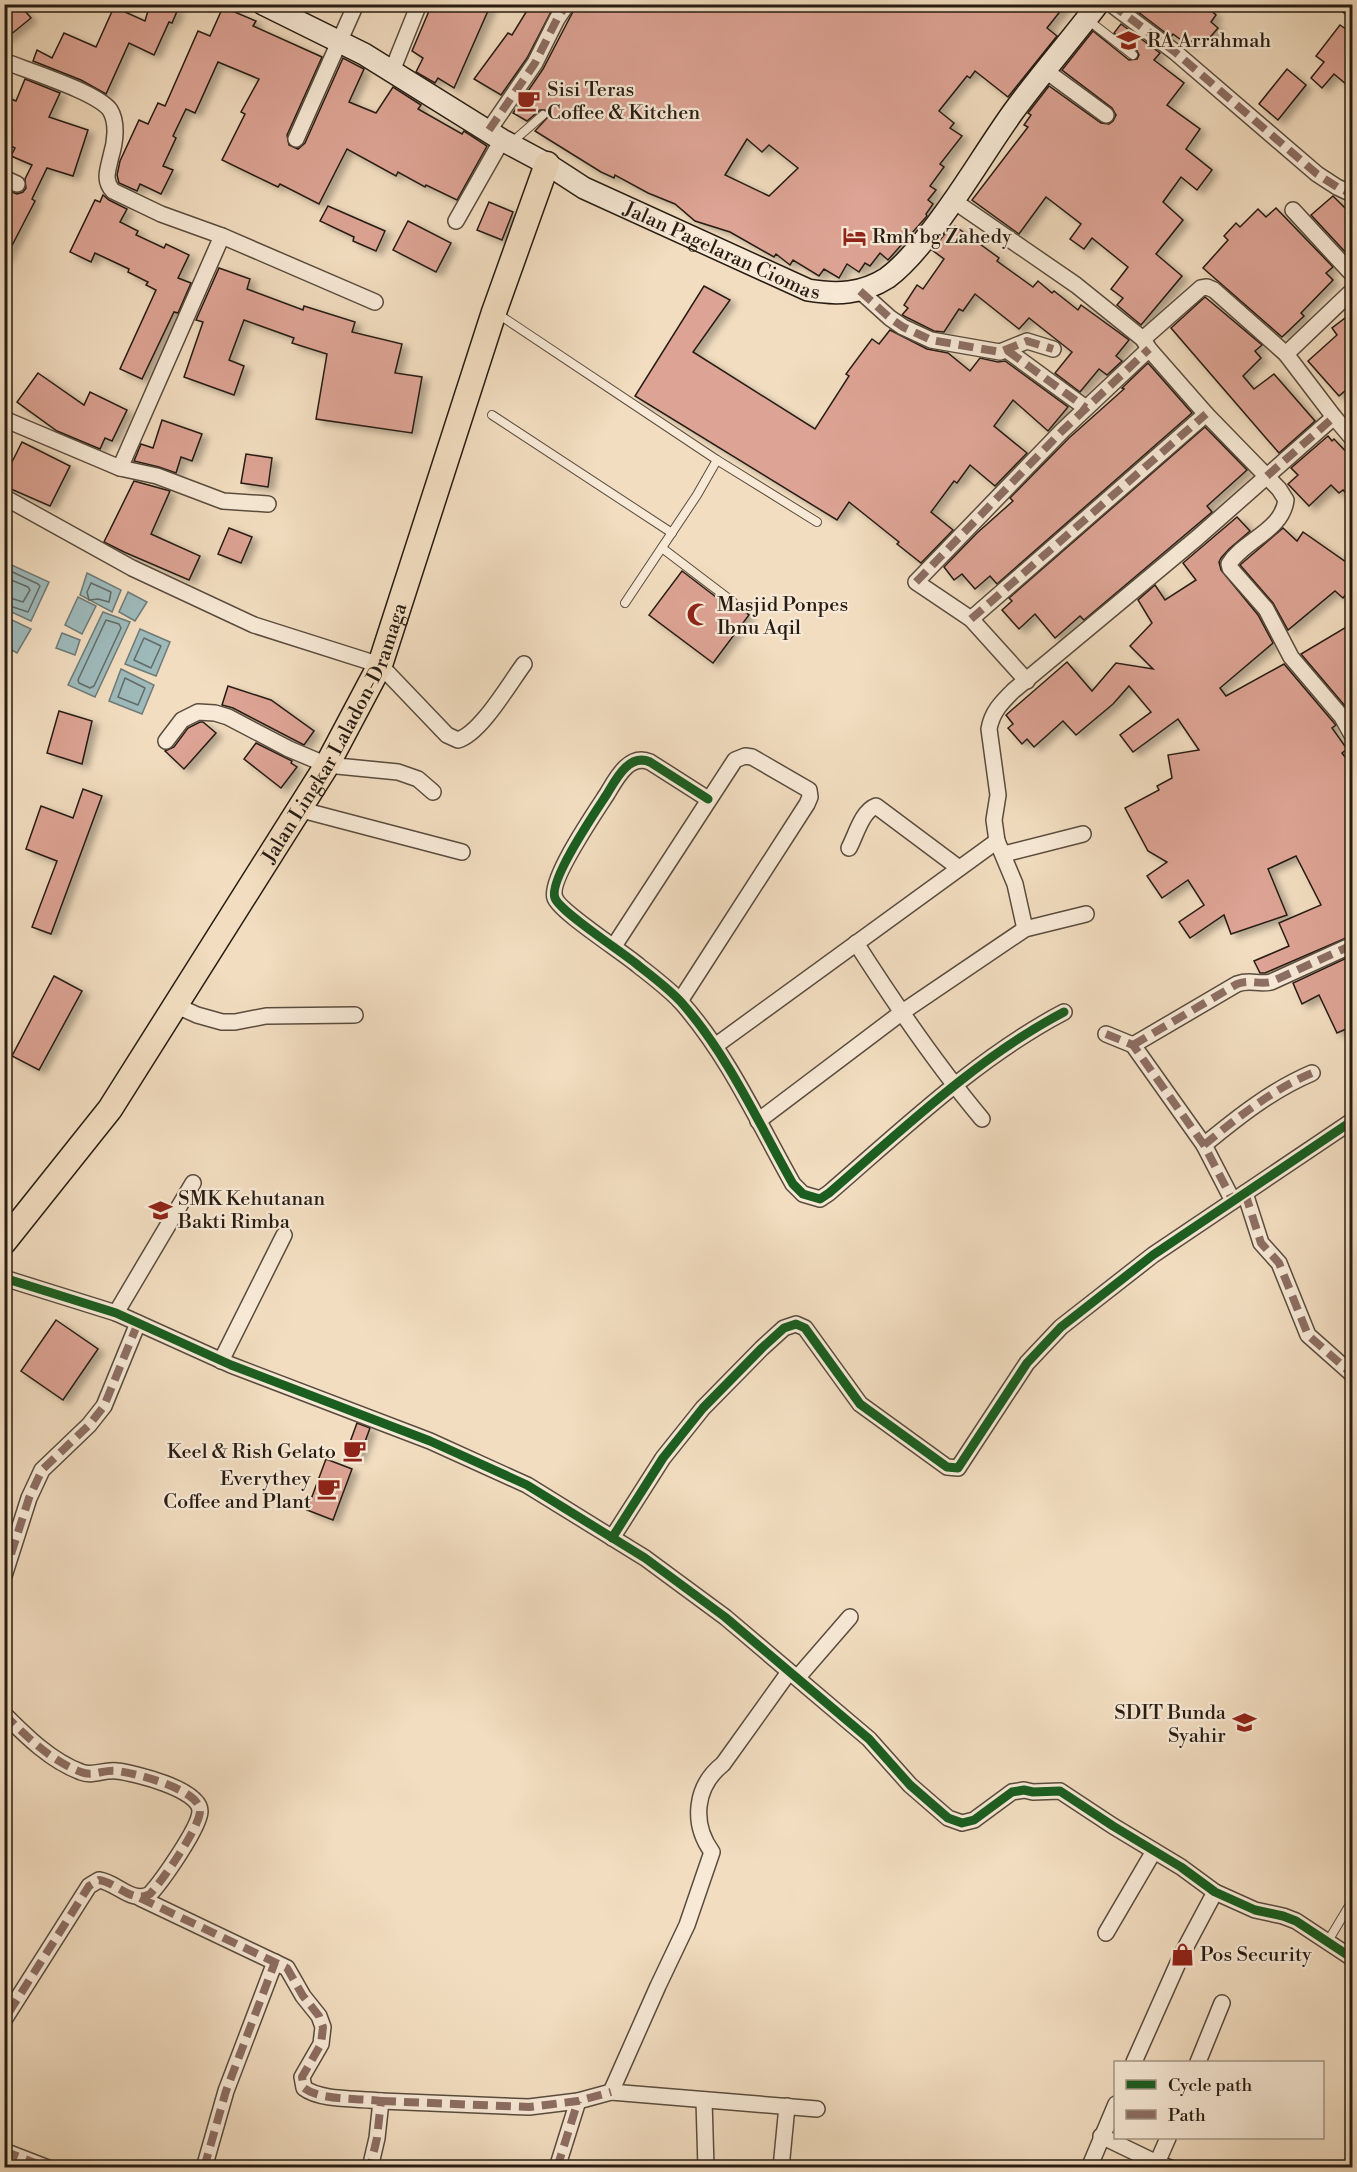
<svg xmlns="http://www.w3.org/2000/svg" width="1357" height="2172" viewBox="0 0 1357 2172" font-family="'Libre Bodoni',serif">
<defs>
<filter id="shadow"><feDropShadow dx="6" dy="4" stdDeviation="3" flood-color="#0004"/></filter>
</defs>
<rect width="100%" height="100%" fill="#f2ddc0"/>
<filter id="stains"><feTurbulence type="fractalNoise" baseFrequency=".00333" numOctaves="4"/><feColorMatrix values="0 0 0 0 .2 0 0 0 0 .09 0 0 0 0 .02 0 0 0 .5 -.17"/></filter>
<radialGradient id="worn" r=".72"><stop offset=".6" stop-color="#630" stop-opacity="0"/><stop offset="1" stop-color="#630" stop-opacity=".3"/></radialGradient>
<g fill="#9ebabb" stroke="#6e7b78" stroke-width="1.5">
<polygon points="5,562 49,582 31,621 5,609"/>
<polygon points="87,573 121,590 112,612 80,595"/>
<polygon points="128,592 147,602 135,621 119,612"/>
<polygon points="78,597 96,606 82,634 65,625"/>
<polygon points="103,612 130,622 95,697 68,685"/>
<polygon points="12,620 31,629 17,653 5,646 5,633"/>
<polygon points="140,629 170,642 156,676 125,664"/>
<polygon points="62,633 80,640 75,655 56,648"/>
<polygon points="121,669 154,685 142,714 109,701"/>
</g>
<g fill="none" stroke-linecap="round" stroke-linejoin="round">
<g stroke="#626b67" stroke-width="1.5">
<polyline points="4,568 38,584 40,586 28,612 4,604"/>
<polyline points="4,577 28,587 30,590 23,602 4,596"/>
<polygon points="91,583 111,592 109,602 98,599 89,600 87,592"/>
<polygon points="106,620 119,624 121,628 94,686 90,688 79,683 78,680"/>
<polygon points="144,638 161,646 151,668 134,660"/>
<polygon points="125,678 145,688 138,705 118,697"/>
</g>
</g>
<g fill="#dda394" stroke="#271c13" stroke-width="1.5" fill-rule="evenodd" filter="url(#shadow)">
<polygon points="13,4 19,4 31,18 4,40 4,12"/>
<polygon points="150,4 165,4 178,9 172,23 169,22 154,55 129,43 106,94 81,80 33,61 37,50 52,58 64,33 96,47 114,7 145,21"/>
<polygon points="432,4 491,4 454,88 438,78 435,83 416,72 423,58 412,51"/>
<polygon points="531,4 555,4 527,58 501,95 474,79 508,33 512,35"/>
<path d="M577 4H1066L1047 28 1057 36 1008 97 975 71 970 78 967 76 939 111 954 123 950 128 962 136 940 164 944 167 930 186 936 190 928 200 933 204 926 214 927 216 888 260 880 253 870 266 865 263 859 272 847 264 839 278 824 269 819 276 793 260 790 265 776 254 774 257 730 232 695 221 675 204 648 193 615 175 614 178 601 172 535 131 548 117 549 113 545 110H540L527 121 513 113 543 69ZM747 139 762 152 769 145 798 168 769 196 725 175Z"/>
<polygon points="1135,4 1203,4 1216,15 1211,22 1218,28 1206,42 1199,37 1195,42 1192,40 1188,45 1173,34 1171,37 1133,8"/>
<polygon points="223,7 256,21 253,26 322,57 287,135 289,145 298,149 305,143 343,58 364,69 349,102 376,113 393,87 421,105 418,109 462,134 464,131 487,146 457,200 426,185 425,187 398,172 396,176 347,149 319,204 280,184 278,187 222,160 245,114 241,112 259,79 218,62 195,113 186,109 173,136 176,138 163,166 173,170 161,194 140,184 137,191 119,183 117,175 120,161 139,120 148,124 158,103 165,106 198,31 210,36"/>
<polygon points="1121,24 1160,53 1154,60 1184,83 1167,105 1200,129 1186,149 1212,170 1197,190 1181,177 1163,202 1183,220 1156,254 1182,276 1141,325 1117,305 1123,298 1111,289 1128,267 1092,238 1084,249 1070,239 1081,224 1046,197 1019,234 972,200 1028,127 1024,125 1031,115 1028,113 1049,86 1101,123 1109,124 1113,121 1116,115 1112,108 1062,70 1093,31 1129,60 1137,59 1139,55 1137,51 1114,33"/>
<polygon points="1340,25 1353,34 1353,90 1334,74 1322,88 1311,78 1324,62 1316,56"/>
<polygon points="1287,69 1306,85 1278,120 1259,104"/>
<polygon points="25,79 60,93 49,117 88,130 73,176 47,168 32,199 35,201 4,261 4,189 17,194 23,192 26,188 25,179 32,165 11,156 15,148 4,142 4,96 16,101"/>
<polygon points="103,195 109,200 127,209 120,222 138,231 136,235 164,248 166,244 189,255 178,278 191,283 178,313 174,312 142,379 120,369 156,290 146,285 148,282 128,272 129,269 95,253 91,262 70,252 95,200 100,202"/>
<polygon points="1333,196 1353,216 1353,251 1348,255 1311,215"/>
<polygon points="489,202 513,212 502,240 477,230"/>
<polygon points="328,206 385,231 376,251 353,241 354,237 320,221"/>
<polygon points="1276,208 1333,267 1326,273 1333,280 1301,313 1304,316 1282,337 1203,268 1228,240 1224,236 1236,223 1240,227 1258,209 1266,217"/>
<polygon points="408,221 451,243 436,272 393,250"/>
<polygon points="955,226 999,258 997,261 1033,287 1038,281 1052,293 1054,291 1078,310 1081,305 1129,340 1116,356 1122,361 1107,375 1099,369 1080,392 1055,373 1072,352 1029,318 1019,329 975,294 963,311 959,309 944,332 934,331 902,315 908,308 904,305 917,285 923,289 944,259 932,250 948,230 950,232"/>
<polygon points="219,268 250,279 247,289 303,310 304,306 355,322 352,332 402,344 395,373 422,377 412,433 316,419 327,354 292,343 294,338 244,320 229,360 244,366 234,395 184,377 203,322 196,320"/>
<polygon points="704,286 730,300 693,352 815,429 849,376 846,374 872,339 879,344 890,330 927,349 948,353 970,371 980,358 998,362 1005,361 1068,407 1048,431 1013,400 994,426 1027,453 995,486 970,465 957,483 954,481 931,512 953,530 921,563 897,544 899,542 849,502 837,520 635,396"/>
<polygon points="1205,297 1262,345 1255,351 1261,358 1243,376 1254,389 1274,374 1315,421 1279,453 1171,328"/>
<polygon points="1353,312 1353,384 1339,396 1308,361 1337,335 1332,328"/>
<polygon points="1148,363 1192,413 997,584 990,576 975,589 962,574 954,580 944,567 977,533 1013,501 1010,498 1069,438 1124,389 1122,388"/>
<polygon points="38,373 84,405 90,392 127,410 112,441 105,438 100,449 57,431 17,402"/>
<polygon points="162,420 202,434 192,461 181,457 176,473 159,467 134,461 141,444 153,448"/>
<polygon points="1205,427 1247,470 1207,506 1212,512 1084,620 1080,616 1055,638 1035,614 1019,629 1002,610 1012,601 1009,598"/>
<polygon points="1328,436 1332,441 1334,439 1353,459 1353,500 1343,490 1339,493 1331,485 1309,506 1288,484 1298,475 1291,468"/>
<polygon points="22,442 70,466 50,506 4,486 4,478"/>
<polygon points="246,454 272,458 268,487 241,483"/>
<polygon points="134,481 170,491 151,534 200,556 189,580 124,552 104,542"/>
<polygon points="1237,517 1250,531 1229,549 1221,558 1219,562 1221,570 1258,615 1273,643 1220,688 1226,696 1284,664 1334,723 1336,725 1332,728 1347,749 1342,753 1353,767 1353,935 1265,973 1260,973 1254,961 1289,946 1279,923 1321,905 1296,856 1268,869 1287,915 1231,934 1224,915 1190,938 1179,922 1204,905 1188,880 1162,898 1147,876 1167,862 1148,851 1125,808 1159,790 1157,786 1172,778 1168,755 1199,750 1178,719 1133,752 1120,735 1151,712 1129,686 1113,704 1076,735 1063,721 1034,747 1027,739 1022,744 1008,728 1013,724 1006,715 1067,662 1092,691 1116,663 1153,669 1130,646 1152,623 1138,600 1155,585 1165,600 1196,580 1183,563"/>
<polygon points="229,528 252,537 241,563 218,554"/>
<polygon points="1283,528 1297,541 1303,532 1353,567 1353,586 1343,598 1335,591 1288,630 1273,603 1240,565"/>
<polygon points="682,571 729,607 737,606 749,615 713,663 649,615"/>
<polygon points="1353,623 1353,712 1351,713 1301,654"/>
<polygon points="228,686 271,700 314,731 304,745 233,708 222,705"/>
<polygon points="59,711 92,721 82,764 47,753"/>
<polygon points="200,722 203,722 216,733 184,769 165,751 174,747 188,728"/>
<polygon points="256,743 292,761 291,763 297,767 281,788 244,759"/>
<polygon points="83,789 102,796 51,934 32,927 57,861 26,849 41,806 73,818"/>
<polygon points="1353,955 1353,1026 1337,1033 1319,995 1302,1004 1293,983"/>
<polygon points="54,976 82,991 39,1070 12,1056"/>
<polygon points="56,1320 98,1349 63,1400 21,1371"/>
<polygon points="357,1423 370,1428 359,1458 346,1453"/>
<polygon points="326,1459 352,1469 333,1520 307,1510"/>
</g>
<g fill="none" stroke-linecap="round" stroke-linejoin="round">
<defs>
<g id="service">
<polyline points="1088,20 1133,55"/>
<polyline points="511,143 543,115"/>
<polyline points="498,314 717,460 817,522"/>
<polyline points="492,415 672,533"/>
<polyline points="662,548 733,602"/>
<polyline points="625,603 697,495 717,460"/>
<polyline points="1328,1941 1352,1901"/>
</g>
<g id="minor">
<polyline points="1111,4 1175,52 1317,174 1337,187 1352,194"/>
<path d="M4 61C28 71 97 92 110 110 118 123 115 143 111 156 108 170 103 180 113 191L161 214 222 236 375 302"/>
<polyline points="392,71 419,4"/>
<polyline points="1046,71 1106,115"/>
<polyline points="489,130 535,63 557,19 567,4"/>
<polyline points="296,139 356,4"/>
<polyline points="4,178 17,184"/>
<path d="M954 201 1076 285 1143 339 1149 349 1206 414 1279 489 1286 500C1282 531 1244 540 1229 564L1230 568 1266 609 1291 657 1342 717 1352 735"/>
<polyline points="1293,210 1352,274"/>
<polyline points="456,221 502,140"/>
<polyline points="860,291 890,318 903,327 931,340 1000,352 1027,341 1053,349"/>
<polyline points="1143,339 1201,288 1207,287 1214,290 1286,354 1334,417 1352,438"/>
<polyline points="1008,351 1086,408"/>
<polyline points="1286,354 1352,291"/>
<polyline points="4,419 120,468 157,476 223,501 268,504"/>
<polyline points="120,468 222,236"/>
<path d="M4 497 132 568 254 625 380 665 447 735 458 740C481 733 509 684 524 664"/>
<polyline points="971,619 1206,414"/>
<polyline points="1027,681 971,619 916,582 1062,431 1149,349"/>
<polyline points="166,741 182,720 198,712 215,713 228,717 289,749 327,765 398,772 418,779 433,792"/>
<path d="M708 799 650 762C629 753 616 779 607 794 596 811 548 881 555 898 560 912 624 953 639 966 653 977 669 989 681 1002 728 1055 758 1122 793 1184L803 1194 820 1199 829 1193C902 1130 978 1057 1064 1012"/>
<polyline points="298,809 462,852"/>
<path d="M849 848C856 835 862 811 876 806L959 868"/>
<polyline points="1004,854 1083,834"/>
<path d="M1025 929 1015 884 997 841 994 820 998 795 989 729C992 712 1001 703 1013 691L1197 538 1334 417"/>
<path d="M856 943C895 1004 935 1063 982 1119"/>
<polyline points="614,946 735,760 745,756 752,757 809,790 810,797 807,804 680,1001"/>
<polyline points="175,1005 197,1015 222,1022 235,1022 266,1016 355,1015"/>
<polyline points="1106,1034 1133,1045 1204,1145 1233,1201"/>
<path d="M1133 1045 1237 984C1251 979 1257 985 1271 982L1352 945"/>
<polyline points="715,1046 997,841"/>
<polyline points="758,1121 901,1013 1025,929 1086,914"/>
<path d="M1204 1145C1238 1117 1272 1090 1312 1073"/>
<polyline points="1245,1193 1261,1243 1279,1263 1308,1335 1352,1374"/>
<polyline points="4,1278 116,1313 231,1365 430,1441 527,1485 645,1558 725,1617 869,1739 910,1785 948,1818 962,1823 974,1820 1012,1792 1024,1790 1033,1792 1060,1791 1113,1826 1181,1867 1215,1892 1255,1910 1283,1916 1296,1921 1352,1958"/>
<polyline points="116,1313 193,1183"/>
<polyline points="221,1361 284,1235"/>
<polyline points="612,1538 663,1458 703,1408 762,1348 784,1328 796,1324 805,1328 860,1404 947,1467 958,1468 1027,1363 1061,1327 1153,1255 1352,1121"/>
<polyline points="4,1576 29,1498 42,1470 89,1425 104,1406 138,1323"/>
<polyline points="798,1677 850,1617"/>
<path d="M4 1714C26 1736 51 1761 81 1772 93 1777 104 1769 117 1771 134 1773 200 1789 200 1811 200 1827 162 1881 150 1894 132 1904 118 1883 99 1880L89 1886 4 2020"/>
<path d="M140 1898 287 1968 303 1996 319 2016 323 2027 321 2044 302 2077 304 2088C321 2101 359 2098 381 2101L377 2138 370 2168"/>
<polyline points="1106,1933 1154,1851"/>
<polyline points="1134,2062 1182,1954 1215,1892"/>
<polyline points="1198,2062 1222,2003"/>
<path d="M611 2092 658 1986 687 1925 712 1852C691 1823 695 1786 723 1764L789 1672"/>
<polyline points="704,2100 706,2168"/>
<polyline points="381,2101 529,2107 578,2101 611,2092 817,2109"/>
<polyline points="1101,2136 1157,2163"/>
<polyline points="1168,2138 1157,2163 1170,2168"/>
<polyline points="4,2151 48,2168"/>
<polyline points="204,2168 226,2091 275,1962"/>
<polyline points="557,2168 578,2101"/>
<polyline points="781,2168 787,2106"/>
<polyline points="1089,2168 1116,2104"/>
</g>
<g id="secondary">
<path id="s1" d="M263 4 364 54 502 140 547 164 584 188 808 290C837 295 862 294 887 278 902 267 914 253 925 239 958 199 983 154 1013 112 1040 75 1070 41 1098 4"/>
<polyline points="1352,4 1352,5"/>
</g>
<g id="primary">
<path id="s2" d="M4 1242 110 1109 327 765 380 665 494 312 547 164"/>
</g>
</defs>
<use href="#service" stroke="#5a4c3e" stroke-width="10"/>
<use href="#minor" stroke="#5a4c3e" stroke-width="18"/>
<use href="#secondary" stroke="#271c13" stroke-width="24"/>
<use href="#primary" stroke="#271c13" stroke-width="27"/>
<use href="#service" stroke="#f7e9d6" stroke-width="8"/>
<use href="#minor" stroke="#f7e9d6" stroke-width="15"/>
<use href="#secondary" stroke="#f7e9d6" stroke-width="21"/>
<use href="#primary" stroke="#f2ddc0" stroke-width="24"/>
<g stroke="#8d6e63" stroke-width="8" stroke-dasharray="15 8" stroke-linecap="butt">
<polyline points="1111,4 1175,52 1317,174 1337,187 1352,194"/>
<polyline points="489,130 535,63 557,19 567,4"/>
<polyline points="860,291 890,318 903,327 931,340 1000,352 1027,341 1053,349"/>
<polyline points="1008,351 1086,408"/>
<polyline points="1267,476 1334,417"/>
<polyline points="916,582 1062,431 1149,349"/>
<polyline points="971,619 1206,414"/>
<polyline points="1106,1034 1133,1045 1204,1145 1233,1201"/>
<path d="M1133 1045 1237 984C1251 979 1257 985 1271 982L1352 945"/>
<path d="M1204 1145C1238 1117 1272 1090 1312 1073"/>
<polyline points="1245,1193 1261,1243 1279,1263 1308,1335 1352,1374"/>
<polyline points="4,1576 29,1498 42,1470 89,1425 104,1406 138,1323"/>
<path d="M4 1714C26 1736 51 1761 81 1772 93 1777 104 1769 117 1771 134 1773 200 1789 200 1811 200 1827 162 1881 150 1894 132 1904 118 1883 99 1880L89 1886 4 2020"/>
<path d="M140 1898 287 1968 303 1996 319 2016 323 2027 321 2044 302 2077 304 2088C321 2101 359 2098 381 2101L377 2138 370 2168"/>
<polyline points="381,2101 529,2107 578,2101 611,2092"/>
<polyline points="4,2151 48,2168"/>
<polyline points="204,2168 226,2091 275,1962"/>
<polyline points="557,2168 578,2101"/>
</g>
<defs>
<g id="cycleway">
<path d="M708 799 650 762C629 753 616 779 607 794 596 811 548 881 555 898 560 912 624 953 639 966 653 977 669 989 681 1002 728 1055 758 1122 793 1184L803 1194 820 1199 829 1193C902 1130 978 1057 1064 1012"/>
<polyline points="4,1278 116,1313 231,1365 430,1441 527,1485 645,1558 725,1617 869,1739 910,1785 948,1818 962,1823 974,1820 1012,1792 1024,1790 1033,1792 1060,1791 1113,1826 1181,1867 1215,1892 1255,1910 1283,1916 1296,1921 1352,1958"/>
<polyline points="612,1538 663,1458 703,1408 762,1348 784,1328 796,1324 805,1328 860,1404 947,1467 958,1468 1027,1363 1061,1327 1153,1255 1352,1121"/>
</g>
</defs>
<use href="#cycleway" stroke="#f7e9d6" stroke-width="13"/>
<use href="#cycleway" stroke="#1b5e20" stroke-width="9"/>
</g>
<defs>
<symbol id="school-bare" viewBox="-9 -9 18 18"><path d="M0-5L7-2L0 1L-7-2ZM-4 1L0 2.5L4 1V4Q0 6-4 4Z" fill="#8f2418" stroke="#f7e9d6" stroke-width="2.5" paint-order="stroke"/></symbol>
<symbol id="cafe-bare" viewBox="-9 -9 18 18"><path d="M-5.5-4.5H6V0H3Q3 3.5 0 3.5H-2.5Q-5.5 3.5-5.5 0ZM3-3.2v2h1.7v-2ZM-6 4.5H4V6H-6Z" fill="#8f2418" stroke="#f7e9d6" stroke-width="2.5" paint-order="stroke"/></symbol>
<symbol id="hotel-bare" viewBox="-9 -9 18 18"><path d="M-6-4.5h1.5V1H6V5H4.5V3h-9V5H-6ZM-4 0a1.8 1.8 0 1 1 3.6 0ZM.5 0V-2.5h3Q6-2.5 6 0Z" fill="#8f2418" stroke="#f7e9d6" stroke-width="2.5" paint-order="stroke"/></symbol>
<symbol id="mosque-bare" viewBox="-9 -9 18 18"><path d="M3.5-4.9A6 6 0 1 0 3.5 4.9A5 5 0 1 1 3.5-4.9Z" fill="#8f2418" stroke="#f7e9d6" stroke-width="2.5" paint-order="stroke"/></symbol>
<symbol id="shop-bare" viewBox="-9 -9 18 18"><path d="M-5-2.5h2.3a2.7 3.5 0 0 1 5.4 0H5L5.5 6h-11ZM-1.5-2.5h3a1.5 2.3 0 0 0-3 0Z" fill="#8f2418" stroke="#f7e9d6" stroke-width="2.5" paint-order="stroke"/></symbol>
</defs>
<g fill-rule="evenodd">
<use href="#school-bare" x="1112" y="24" width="33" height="33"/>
<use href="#cafe-bare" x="512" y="84" width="33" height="33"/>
<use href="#hotel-bare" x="838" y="220" width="33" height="33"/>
<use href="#mosque-bare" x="682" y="598" width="33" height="33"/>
<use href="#school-bare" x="144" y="1194" width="33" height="33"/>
<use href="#cafe-bare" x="338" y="1434" width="33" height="33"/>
<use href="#cafe-bare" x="312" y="1472" width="33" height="33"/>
<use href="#school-bare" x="1228" y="1706" width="33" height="33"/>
<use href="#shop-bare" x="1166" y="1938" width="33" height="33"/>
</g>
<g text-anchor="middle" stroke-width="4.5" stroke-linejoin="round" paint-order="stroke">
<g font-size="20" fill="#271c13" stroke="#f7e9d6" text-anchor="start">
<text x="1147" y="47">RA Arrahmah</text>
<text x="547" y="96">Sisi Teras<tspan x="547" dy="23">Coffee &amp; Kitchen</tspan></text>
<text x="872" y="243">Rmh bg Zahedy</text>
<text x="717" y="611">Masjid Ponpes<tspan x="717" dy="23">Ibnu Aqil</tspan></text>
<text x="178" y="1205">SMK Kehutanan<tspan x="178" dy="23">Bakti Rimba</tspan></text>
<text x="336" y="1458" text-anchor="end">Keel &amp; Rish Gelato</text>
<text x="311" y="1485" text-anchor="end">Everythey<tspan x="311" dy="23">Coffee and Plant</tspan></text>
<text x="1226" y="1719" text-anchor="end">SDIT Bunda<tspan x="1226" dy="23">Syahir</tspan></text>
<text x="1200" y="1961">Pos Security</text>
</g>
<g font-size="20" fill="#271c13" stroke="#f7e9d6">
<text dy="7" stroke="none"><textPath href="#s1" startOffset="522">Jalan Pagelaran Ciomas</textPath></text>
<text dy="7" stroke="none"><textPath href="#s2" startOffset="609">Jalan Lingkar Laladon-Dramaga</textPath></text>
</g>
</g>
<rect width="1357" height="2172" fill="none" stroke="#f2ddc0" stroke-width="24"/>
<rect x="6" y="6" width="1345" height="2160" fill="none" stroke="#271c13" stroke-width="3"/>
<rect x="12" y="12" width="1333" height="2148" fill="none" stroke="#271c13" stroke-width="1.5"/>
<rect x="1114" y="2061" width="210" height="78" fill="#f7e9d6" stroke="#a49788" stroke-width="1.5"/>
<rect x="1126" y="2080" width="30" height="9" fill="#1b5e20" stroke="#a49788" stroke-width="1.5"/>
<text x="1168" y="2091" font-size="18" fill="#271c13">Cycle path</text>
<rect x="1126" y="2110" width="30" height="9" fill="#8d6e63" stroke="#a49788" stroke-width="1.5"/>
<text x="1168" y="2121" font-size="18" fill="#271c13">Path</text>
<rect width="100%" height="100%" filter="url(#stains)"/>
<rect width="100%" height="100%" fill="url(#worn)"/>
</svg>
